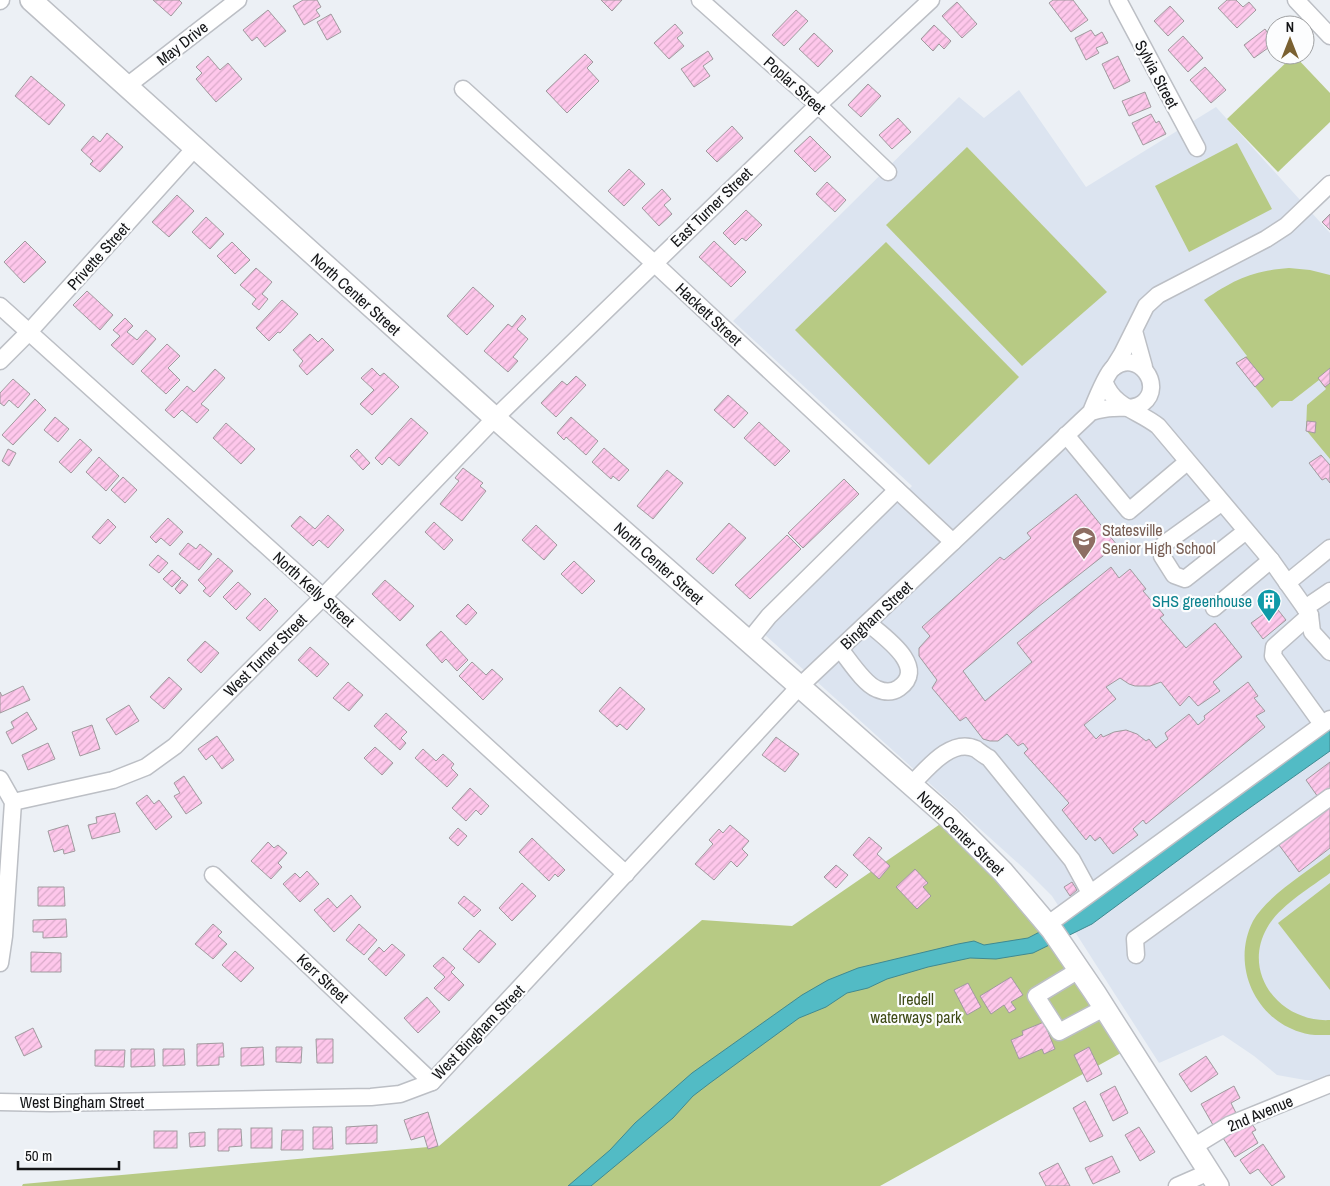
<svg xmlns="http://www.w3.org/2000/svg" width="1330" height="1186" viewBox="0 0 1330 1186" font-family="'Archivo Narrow',sans-serif">
<defs>
<pattern id="building-hatch" width="6" height="6" patternUnits="userSpaceOnUse" patternTransform="scale(1.25)"><rect width="6" height="6" fill="#fec7eb"/><path d="M-1 1l2-2M0 6l6-6M5 7l2-2" fill="none" stroke="#d9aac9"/></pattern>
</defs>
<rect width="100%" height="100%" fill="#ecf0f5"/>
<polygon fill="#dce4f0" points="1019,90 1086,187 1216,107 1330,233 1330,1081 1305,1080 1277,1075 1254,1056 1223,1035 1159,1063 1052,896 1030,874 764,634 912,486 733,321 959,97 984,118"/>
<g fill="#b7ca84">
<polygon points="1294,55 1330,93 1330,122 1278,172 1227,119"/>
<polygon points="1237,143 1272,209 1189,252 1155,186"/>
<polygon points="967,147 1107,292 1022,366 886,225"/>
<polygon points="886,242 1019,377 929,465 795,330"/>
<path d="M1289 268 1310 270 1330 275V459L1306 430 1307 405 1326 389 1319 380 1292 401H1280L1272 408 1236 363 1247 356 1204 300C1235 279 1252 271 1289 268Z"/>
<polygon points="949,818 1130,1048 880,1186 22,1186 23,1184 439,1146 702,920 792,926"/>
<path d="M1330 854V873C1310 888 1279 906 1267 928 1241 974 1281 1023 1330 1020V1035C1320 1035 1310 1036 1300 1032 1254 1018 1231 964 1253 921 1267 896 1307 872 1330 854Z"/>
<polygon points="1330,883 1330,990 1278,923"/>
</g>
<polygon fill="#52bbc5" stroke="#3f8991" points="1330,728 1330,751 1234,819 1092,924 1033,953 996,959 970,958 928,967 887,979 868,988 847,993 826,1007 799,1018 710,1083 693,1096 673,1118 591,1186 568,1186 610,1150 635,1123 692,1073 802,995 828,980 858,968 958,944 974,941 984,945 1028,938 1080,911"/>
<g fill="url(#building-hatch)" stroke="#a09a9e">
<polygon points="153,0 179,0 182,3 171,16"/>
<polygon points="303,0 317,0 321,7 316,10 320,16 304,25 293,6"/>
<polygon points="601,0 622,0 612,11"/>
<polygon points="1053,0 1073,0 1088,20 1071,32 1049,3"/>
<polygon points="1227,0 1236,0 1243,7 1249,2 1256,10 1237,28 1218,8"/>
<polygon points="957,2 977,24 962,38 942,16"/>
<polygon points="1170,6 1184,21 1168,36 1154,21"/>
<polygon points="268,10 286,31 265,47 257,37 252,41 243,30"/>
<polygon points="796,10 808,21 784,46 772,35"/>
<polygon points="331,14 341,32 327,40 317,22"/>
<polygon points="675,24 683,33 677,38 684,46 669,59 654,43"/>
<polygon points="934,25 951,41 944,49 939,44 933,51 921,39"/>
<polygon points="1265,29 1275,43 1254,58 1244,45"/>
<polygon points="1091,30 1095,36 1102,32 1108,43 1096,48 1099,53 1086,60 1075,38"/>
<polygon points="814,33 833,51 818,67 799,49"/>
<polygon points="1183,36 1203,58 1188,72 1168,50"/>
<polygon points="708,51 713,59 703,66 710,76 694,87 681,69"/>
<polygon points="585,54 593,62 587,68 599,81 567,113 546,91"/>
<polygon points="208,56 220,70 228,63 242,79 216,102 196,79 202,73 196,67"/>
<polygon points="1118,56 1130,81 1114,89 1102,64"/>
<polygon points="1205,67 1226,90 1211,103 1190,80"/>
<polygon points="31,76 65,105 49,125 15,96"/>
<polygon points="868,84 881,96 861,117 848,105"/>
<polygon points="1145,92 1151,107 1129,116 1122,101"/>
<polygon points="1151,114 1156,123 1159,121 1166,134 1143,145 1132,123"/>
<polygon points="898,118 911,132 892,149 879,135"/>
<polygon points="732,126 743,138 717,162 706,151"/>
<polygon points="107,133 123,147 100,172 90,164 93,161 81,150 93,136 100,142"/>
<polygon points="810,136 831,157 815,172 794,151"/>
<polygon points="629,169 645,184 624,206 608,191"/>
<polygon points="827,182 846,200 835,212 816,194"/>
<polygon points="662,189 671,199 664,205 672,214 659,226 642,208"/>
<polygon points="177,195 194,211 169,237 152,222"/>
<polygon points="746,210 762,225 746,241 742,238 735,245 723,233"/>
<polygon points="1330,214 1330,230 1322,222"/>
<polygon points="206,217 224,234 210,249 192,232"/>
<polygon points="25,241 46,262 24,283 4,262"/>
<polygon points="714,241 746,272 731,287 699,257"/>
<polygon points="232,242 250,260 235,274 217,256"/>
<polygon points="256,268 272,282 262,294 268,299 259,310 252,304 256,299 240,285"/>
<polygon points="473,287 494,306 467,335 447,316"/>
<polygon points="87,291 113,315 100,330 73,305"/>
<polygon points="282,300 298,314 280,333 278,332 269,341 256,328"/>
<polygon points="522,315 526,319 517,329 528,339 513,357 518,361 508,372 484,351 508,324 512,327"/>
<polygon points="125,318 133,326 127,332 137,340 146,330 156,339 133,365 111,345 120,336 113,330"/>
<polygon points="310,334 318,342 322,338 334,350 307,375 299,366 303,361 293,350"/>
<polygon points="167,344 180,356 168,368 180,380 166,394 141,371"/>
<polygon points="1246,357 1264,379 1255,387 1236,363"/>
<polygon points="372,368 380,376 384,373 399,387 372,415 360,404 374,390 361,378"/>
<polygon points="1330,368 1330,383 1325,387 1318,378"/>
<polygon points="215,369 225,378 201,404 209,410 197,423 182,410 174,418 165,410 187,386 194,392"/>
<polygon points="576,376 586,385 556,417 541,403 562,381 567,385"/>
<polygon points="13,379 30,394 18,408 9,400 4,406 0,403 0,393"/>
<polygon points="728,395 748,413 734,428 714,410"/>
<polygon points="35,399 46,410 13,445 2,435"/>
<polygon points="55,417 69,429 58,442 44,430"/>
<polygon points="571,417 598,441 586,455 566,437 564,440 557,433"/>
<polygon points="411,418 428,433 399,466 389,457 382,465 375,458"/>
<polygon points="1307,421 1316,422 1315,433 1306,431"/>
<polygon points="759,422 790,451 775,466 744,438"/>
<polygon points="226,423 255,449 241,464 213,438"/>
<polygon points="80,439 92,450 71,473 59,462"/>
<polygon points="604,448 629,470 619,481 613,476 611,479 592,462"/>
<polygon points="8,449 16,453 9,466 2,461"/>
<polygon points="357,449 370,463 363,470 350,456"/>
<polygon points="1321,455 1330,465 1330,483 1326,478 1322,480 1309,463"/>
<polygon points="99,457 119,476 106,491 86,472"/>
<polygon points="463,468 483,483 480,486 486,491 462,521 440,504 459,481 455,478"/>
<polygon points="667,470 683,483 653,519 637,506"/>
<polygon points="123,477 137,490 125,503 111,490"/>
<polygon points="844,479 859,494 803,548 788,533"/>
<polygon points="1076,494 1117,545 1038,607 963,671 985,701 1032,662 1017,643 1111,567 1119,578 1130,569 1146,589 1143,591 1164,615 1160,618 1186,648 1215,623 1242,657 1213,682 1220,691 1198,706 1189,696 1180,706 1161,682 1150,686 1135,686 1129,684 1120,678 1106,687 1116,699 1084,725 1096,739 1101,734 1103,737 1114,732 1126,730 1137,734 1146,741 1149,739 1156,748 1168,739 1165,733 1189,714 1198,725 1205,719 1204,716 1248,682 1258,696 1254,698 1265,711 1256,716 1265,727 1146,824 1143,820 1133,829 1138,835 1113,854 1100,837 1095,841 1090,835 1086,840 1062,810 1069,803 1024,753 1028,749 1023,743 1018,746 1007,734 998,741 990,741 983,739 966,717 960,721 932,688 937,680 919,656 919,648 930,636 922,627 1000,557 1004,560 1031,538 1027,533"/>
<polygon points="328,515 344,530 328,548 319,540 313,546 291,526 300,516 315,529"/>
<polygon points="168,518 183,532 170,546 161,538 156,543 150,537"/>
<polygon points="108,519 116,527 100,544 92,537"/>
<polygon points="434,522 453,540 444,550 425,532"/>
<polygon points="729,523 746,538 713,574 696,559"/>
<polygon points="536,525 557,545 544,560 522,540"/>
<polygon points="787,535 801,549 750,599 735,585"/>
<polygon points="188,543 196,549 200,544 212,554 199,570 179,554"/>
<polygon points="158,555 168,563 159,573 149,565"/>
<polygon points="218,558 233,571 210,597 203,591 206,588 198,580"/>
<polygon points="574,561 595,581 582,594 561,574"/>
<polygon points="172,570 181,578 172,587 163,579"/>
<polygon points="182,580 188,585 180,594 175,589"/>
<polygon points="385,580 414,606 400,621 372,594"/>
<polygon points="238,582 251,594 236,610 223,597"/>
<polygon points="265,598 278,611 260,631 246,618"/>
<polygon points="468,604 477,613 466,625 456,616"/>
<polygon points="1275,606 1286,620 1263,639 1251,623"/>
<polygon points="441,631 468,660 457,671 446,659 442,663 426,645"/>
<polygon points="205,641 219,653 201,673 187,660"/>
<polygon points="310,647 329,664 317,677 298,660"/>
<polygon points="472,662 486,675 492,669 503,679 483,700 459,676"/>
<polygon points="169,677 182,689 164,709 150,697"/>
<polygon points="348,682 363,695 349,711 333,698"/>
<polygon points="23,686 30,700 0,713 0,692 2,696"/>
<polygon points="620,687 645,709 627,730 620,724 617,727 599,711"/>
<polygon points="129,705 139,721 116,735 106,719"/>
<polygon points="27,712 37,729 12,744 6,732 14,728 11,722"/>
<polygon points="386,713 407,732 401,738 406,743 400,750 374,726"/>
<polygon points="92,725 100,749 80,756 72,732"/>
<polygon points="217,736 234,760 222,769 212,755 206,760 198,749"/>
<polygon points="776,737 799,754 785,772 762,755"/>
<polygon points="48,743 55,759 28,770 22,755"/>
<polygon points="375,747 393,763 382,775 364,758"/>
<polygon points="423,749 436,761 443,754 454,764 451,768 458,775 447,787 415,758"/>
<polygon points="1330,762 1330,789 1318,797 1306,780"/>
<polygon points="184,776 202,803 186,814 174,796 180,793 174,783"/>
<polygon points="470,788 489,806 481,815 476,810 466,821 452,808"/>
<polygon points="147,795 154,804 159,800 172,817 156,830 136,803"/>
<polygon points="1330,801 1330,848 1299,872 1276,841"/>
<polygon points="115,813 120,832 92,839 88,825 97,823 96,817"/>
<polygon points="68,825 75,851 64,854 63,849 54,852 48,831"/>
<polygon points="730,825 749,841 742,849 748,855 737,867 731,861 714,880 695,864 713,844 709,840 719,829 723,833"/>
<polygon points="458,828 467,836 458,846 449,838"/>
<polygon points="869,837 882,848 877,854 890,866 879,879 853,855"/>
<polygon points="532,838 565,870 558,877 555,874 549,881 519,852"/>
<polygon points="268,842 274,848 278,845 287,853 278,863 282,867 271,879 251,861"/>
<polygon points="836,865 848,875 836,888 824,877"/>
<polygon points="915,869 928,883 923,887 931,896 917,909 896,887"/>
<polygon points="307,871 319,884 300,902 283,884 295,873 300,878"/>
<polygon points="1072,882 1077,890 1070,896 1064,887"/>
<polygon points="522,883 536,896 512,921 499,908"/>
<polygon points="38,887 64,887 65,906 38,906"/>
<polygon points="351,895 361,907 334,932 314,910 328,898 337,908"/>
<polygon points="464,896 481,910 474,917 458,903"/>
<polygon points="66,919 67,937 43,938 43,932 33,932 33,920"/>
<polygon points="213,924 222,932 218,936 227,944 213,959 195,944"/>
<polygon points="359,924 377,940 364,955 346,940"/>
<polygon points="480,930 496,944 479,963 463,949"/>
<polygon points="392,944 405,955 386,976 368,959 379,947 384,952"/>
<polygon points="235,951 254,968 241,982 222,965"/>
<polygon points="31,952 61,953 61,972 31,972"/>
<polygon points="443,957 455,968 451,972 464,985 449,1001 434,988 445,977 433,966"/>
<polygon points="1011,977 1023,995 1011,1002 1016,1009 1009,1013 1004,1005 991,1014 980,996"/>
<polygon points="968,983 981,1007 967,1015 954,990"/>
<polygon points="427,997 440,1012 418,1033 404,1018"/>
<polygon points="1044,1022 1055,1049 1044,1054 1042,1049 1019,1059 1011,1040 1023,1035 1022,1031"/>
<polygon points="33,1028 42,1047 24,1056 15,1037"/>
<polygon points="316,1039 333,1039 333,1063 317,1063"/>
<polygon points="223,1043 224,1057 219,1057 219,1065 197,1066 197,1044"/>
<polygon points="263,1047 264,1065 241,1066 241,1048"/>
<polygon points="276,1047 302,1047 301,1063 276,1062"/>
<polygon points="1089,1047 1102,1074 1087,1082 1074,1055"/>
<polygon points="131,1049 154,1049 155,1066 131,1067"/>
<polygon points="163,1049 184,1049 185,1065 163,1066"/>
<polygon points="95,1050 125,1050 124,1067 95,1066"/>
<polygon points="1206,1056 1218,1074 1191,1092 1179,1074"/>
<polygon points="1115,1086 1128,1113 1113,1121 1100,1094"/>
<polygon points="1234,1086 1240,1098 1231,1103 1236,1113 1213,1125 1201,1104"/>
<polygon points="1085,1101 1103,1136 1090,1142 1073,1108"/>
<polygon points="428,1112 438,1146 428,1149 424,1136 411,1140 404,1120"/>
<polygon points="1246,1124 1247,1127 1252,1124 1256,1130 1252,1132 1258,1143 1235,1157 1223,1138"/>
<polygon points="377,1125 377,1143 346,1144 346,1127"/>
<polygon points="313,1127 332,1127 333,1149 313,1149"/>
<polygon points="1139,1127 1155,1152 1140,1161 1125,1135"/>
<rect x="251" y="1128" width="21" height="20"/>
<polygon points="218,1129 241,1129 242,1146 229,1147 229,1151 218,1151"/>
<polygon points="282,1130 303,1130 303,1150 281,1150"/>
<rect x="154" y="1131" width="23" height="17"/>
<polygon points="205,1132 205,1146 190,1147 189,1133"/>
<polygon points="1263,1144 1285,1177 1272,1186 1258,1169 1250,1174 1240,1160"/>
<polygon points="1112,1156 1120,1172 1093,1184 1085,1168"/>
<polygon points="1058,1163 1070,1186 1046,1186 1039,1173"/>
</g>
<g fill="none" stroke-linecap="round" stroke-linejoin="round">
<defs>
<g id="minor">
<polyline points="700,0 818,105 888,172"/>
<polyline points="1118,0 1197,148"/>
<polyline points="1296,0 1330,36"/>
<polyline points="0,1 1,0"/>
<polyline points="127,86 238,0"/>
<polyline points="463,89 654,263 953,542"/>
<polyline points="0,306 323,597 626,874"/>
<polyline points="1134,331 1144,367"/>
<polyline points="0,361 29,332 194,149"/>
<polyline points="1114,367 1122,354 1146,306 1158,295 1266,239 1286,226 1330,184"/>
<path d="M1105 383C1114 407 1139 411 1158 426L1271 560 1310 615 1312 632 1330 652"/>
<polyline points="1066,435 1129,511 1187,462"/>
<polyline points="1221,503 1164,544 1162,556 1174,575 1185,579 1246,531"/>
<polyline points="1287,583 1330,548"/>
<polyline points="1214,608 1271,560"/>
<polyline points="1305,608 1330,591"/>
<polyline points="1310,615 1274,647 1273,656 1322,724"/>
<polyline points="748,642 769,616 897,490"/>
<path d="M840 649C849 660 864 684 877 689 884 692 892 693 899 688 929 667 883 636 868 623"/>
<polyline points="0,779 13,802 4,936 0,963"/>
<path d="M911 785C926 770 951 737 976 749 980 752 985 756 989 758L1072 860 1090 893"/>
<polyline points="13,802 113,780 146,767 175,746 323,597 495,418 818,105 931,0"/>
<polyline points="213,875 432,1082"/>
<polyline points="1047,925 1330,719"/>
<polyline points="1136,955 1135,939 1330,797"/>
<polyline points="1079,970 1036,996 1059,1032 1104,1008"/>
<path d="M0 1102 50 1103 371 1097 400 1094 432 1082 799 687 1091 412C1098 410 1106 408 1113 408 1124 407 1134 410 1143 403 1165 386 1138 348 1113 368 1106 374 1095 402 1091 412"/>
<polyline points="1193,1147 1229,1125 1330,1084"/>
<polyline points="1177,1186 1209,1172"/>
</g>
<polyline id="major" points="31,0 495,418 949,818 1003,872 1052,930 1095,993 1218,1186"/>
</defs>
<use href="#minor" stroke="#bcbfc5" stroke-width="19"/>
<use href="#major" stroke="#bcbfc5" stroke-width="24"/>
<use href="#minor" stroke="#fff" stroke-width="16"/>
<use href="#major" stroke="#fff" stroke-width="21"/>
</g>
<defs>
<symbol id="school-pin" viewBox="-11 -11 22 30"><path d="M0 17L-7.5 6A9.5 9.5 0 1 1 7.5 6Z" fill="#8d6e63" stroke="#fcfdfe"/><path d="M0-5L7-2L0 1L-7-2ZM-4 1L0 2.5L4 1V4Q0 6-4 4Z" fill="#fff"/></symbol>
<symbol id="building-pin" viewBox="-11 -11 22 30"><path d="M0 17L-7.5 6A9.5 9.5 0 1 1 7.5 6Z" fill="#0f9aa8" stroke="#fcfdfe"/><path d="M-4-6H4V6H1V3H-1V6H-4ZM-2.5-4.3h1.7v1.8h-1.7ZM.8-4.3h1.7v1.8H.8ZM-2.5-1h1.7V.8h-1.7ZM.8-1h1.7V.8H.8Z" fill="#fff"/></symbol>
</defs>
<g fill-rule="evenodd">
<use href="#school-pin" x="1070" y="525" width="28" height="38"/>
<use href="#building-pin" x="1255" y="587" width="28" height="38"/>
</g>
<g text-anchor="middle" stroke-width="4.5" stroke-linejoin="round" paint-order="stroke">
<g font-size="16" fill="#141517" stroke="#fcfdfe">
<text transform="translate(182 43) rotate(-38)" y="6">May Drive</text>
<text transform="translate(1157 74) rotate(62)" y="6">Sylvia Street</text>
<text transform="translate(795 85) rotate(42)" y="6">Poplar Street</text>
<text transform="translate(711 207) rotate(-44)" y="6">East Turner Street</text>
<text transform="translate(98 256) rotate(-48)" y="6">Privette Street</text>
<text transform="translate(356 294) rotate(42)" y="6">North Center Street</text>
<text transform="translate(709 314) rotate(43)" y="6">Hackett Street</text>
<text transform="translate(659 563) rotate(42)" y="6">North Center Street</text>
<text transform="translate(314 589) rotate(42)" y="6">North Kelly Street</text>
<text transform="translate(876 615) rotate(-43)" y="6">Bingham Street</text>
<text transform="translate(265 655) rotate(-45)" y="6">West Turner Street</text>
<text transform="translate(961 833) rotate(44)" y="6">North Center Street</text>
<text transform="translate(323 978) rotate(43)" y="6">Kerr Street</text>
<text transform="translate(478 1032) rotate(-46)" y="6">West Bingham Street</text>
<text x="82" y="1108">West Bingham Street</text>
<text transform="translate(1260 1113) rotate(-23)" y="6">2nd Avenue</text>
</g>
<g font-size="16" fill="#785e54" stroke="#fcfdfe" text-anchor="start">
<text x="1102" y="536">Statesville<tspan x="1102" dy="18">Senior High School</tspan></text>
</g>
<g font-size="16" fill="#0d838f" stroke="#fcfdfe" text-anchor="end">
<text x="1252" y="607">SHS greenhouse</text>
</g>
<g font-size="16" fill="#3e4a16" stroke="#fcfdfe">
<text x="916" y="1005">Iredell<tspan x="916" dy="18">waterways park</tspan></text>
</g>
</g>
<g transform="translate(1290 40)"><circle r="24" fill="#fcfdfe" stroke="#9fa0a2"/>
<path d="M0-4L9 19L0 12L-9 19Z" fill="#7a6132"/>
<text y="-8" font-size="14" font-weight="bold" text-anchor="middle" fill="#141517">N</text>
</g>
<path d="M18 1161v8h101v-8" fill="none" stroke="#141517" stroke-width="2.5"/>
<text x="25" y="1161" font-size="15" fill="#141517" stroke="#fcfdfe" stroke-width="4" paint-order="stroke">50 m</text>
</svg>
